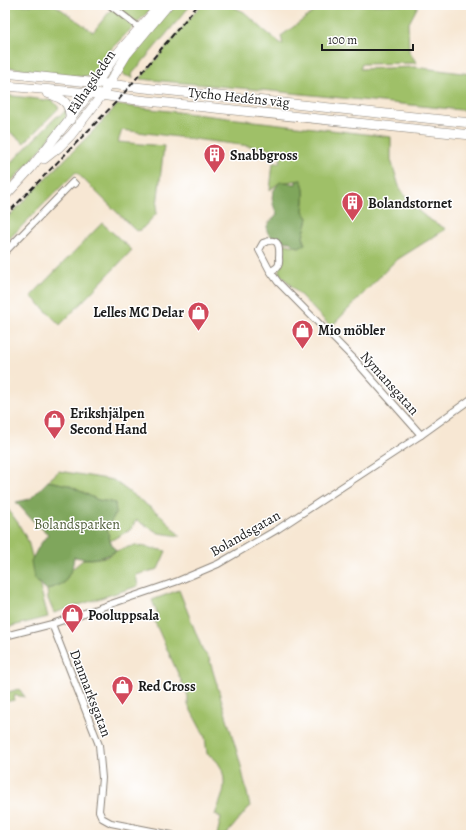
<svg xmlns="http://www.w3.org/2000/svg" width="476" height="840" viewBox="0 0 476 840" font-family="Alegreya,serif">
<rect width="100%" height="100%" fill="#fff"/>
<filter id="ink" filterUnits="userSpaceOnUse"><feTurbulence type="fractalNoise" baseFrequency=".025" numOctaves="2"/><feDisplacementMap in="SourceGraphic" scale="8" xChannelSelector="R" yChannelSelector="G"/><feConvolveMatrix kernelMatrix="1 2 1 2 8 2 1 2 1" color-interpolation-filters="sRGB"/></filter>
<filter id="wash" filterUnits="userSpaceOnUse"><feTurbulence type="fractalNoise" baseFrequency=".012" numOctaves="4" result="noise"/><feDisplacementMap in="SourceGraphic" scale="16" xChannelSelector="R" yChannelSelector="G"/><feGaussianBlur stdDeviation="0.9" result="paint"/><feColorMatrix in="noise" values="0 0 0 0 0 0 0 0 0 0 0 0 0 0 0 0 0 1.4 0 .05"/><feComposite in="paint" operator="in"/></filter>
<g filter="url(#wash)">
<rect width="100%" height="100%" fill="#f7e7d3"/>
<g fill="#9fc068" stroke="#5e6e42">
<polygon points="5,5 55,5 93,32 115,5 155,5 111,49 93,76 83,77 5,67"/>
<polygon points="172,5 191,5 132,74 133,78 124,75 121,69 133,52"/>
<polygon points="201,5 229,5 244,12 265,31 283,45 281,36 315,11 318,5 409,5 418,6 408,25 409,52 417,63 362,64 360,69 414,67 471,74 471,111 262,90 140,79"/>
<polygon points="5,95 53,101 59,108 24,143 10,132 5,129"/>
<path d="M117 105 391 137V160L399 186 409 203 427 218 446 229 395 261 331 327 279 273 281 243 299 247 305 241 303 237 308 218 303 211C304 201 306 189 301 180L279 183 270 190 273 163H280L281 150 122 130 118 142 164 146 156 214 141 230 136 231 76 172 5 243V220L100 124Z"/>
<path d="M66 107V118L31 161 5 188V169L56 117C61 115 65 113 66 107Z"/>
<polygon points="102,223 132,250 60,325 31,296"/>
<polygon points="59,471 113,480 163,517 180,536 159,533 136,520 131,529 110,541 107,528 116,513 115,503 98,500 68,485 48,481"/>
<polygon points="5,505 18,523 28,541 48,617 5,628"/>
<polygon points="135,545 166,551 158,569 136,575 138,586 54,613 48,599 47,590 64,583 72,569 84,559 92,559 107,557 116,551"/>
<path d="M179 590 203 651 209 658 240 762 250 806 226 835H217L221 817 215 815C218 806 224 794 224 785 225 772 219 759 207 754L205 737 188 705V696L153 618 158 616 152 600Z"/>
<polygon points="19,689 25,697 15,695 14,700 5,702 5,693"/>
</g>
<g fill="#7fa65c" stroke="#4e613c">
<path d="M301 180C306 188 304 201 303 211L308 218 303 237 305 244 299 247 293 245 290 242C282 242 265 238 267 227 268 221 275 219 277 214 273 205 269 196 276 187 277 186 279 183 280 182 284 181 292 184 296 184V181Z"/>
<path d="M48 481 68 485 98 500 115 503 116 513 107 528 110 541 116 551C102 559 90 560 74 557L72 569 64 583 47 590 34 579 31 561 39 546 48 534 32 520 16 502 30 499Z"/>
</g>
</g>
<g filter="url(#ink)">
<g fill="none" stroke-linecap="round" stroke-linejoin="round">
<defs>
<g id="street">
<polyline points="110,5 142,30"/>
<polyline points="5,252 73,182 75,184"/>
<path d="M270 271C273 270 276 269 278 266 280 263 279 260 279 257 280 243 277 237 263 243L259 250 270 271 278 282 354 359 421 435"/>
<polyline points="52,624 99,745 102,778 99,811 102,818 111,823 172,835"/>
<polyline points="5,636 52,624 149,591 178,581 218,564 278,529 421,435 471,399"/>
</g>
<g id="secondary">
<polyline points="5,73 471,123"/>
<polyline points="5,86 90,93 120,98 471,135"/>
<path d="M47 93C62 98 71 102 70 120"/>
<polyline points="44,159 58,148 71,135 102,95 127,54 168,5"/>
<polyline points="5,196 31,168 90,93 116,55 160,5"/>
</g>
</defs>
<use href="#street" stroke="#8a8278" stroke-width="8"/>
<use href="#secondary" stroke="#8a8278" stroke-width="10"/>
<use href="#street" stroke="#fff" stroke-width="6"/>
<use href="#secondary" stroke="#fff" stroke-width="9"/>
<polyline stroke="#1c1c1c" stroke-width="2" stroke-dasharray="6 3" stroke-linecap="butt" points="5,216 120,98 198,5"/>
</g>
</g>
<defs>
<symbol id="building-pin" viewBox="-11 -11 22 30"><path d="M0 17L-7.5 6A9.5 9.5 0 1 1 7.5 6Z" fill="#d1495b" stroke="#fff"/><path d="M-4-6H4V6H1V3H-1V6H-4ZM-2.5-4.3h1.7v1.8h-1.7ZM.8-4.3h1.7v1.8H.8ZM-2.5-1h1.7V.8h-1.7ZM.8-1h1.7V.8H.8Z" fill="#fff"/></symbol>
<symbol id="shop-pin" viewBox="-11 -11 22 30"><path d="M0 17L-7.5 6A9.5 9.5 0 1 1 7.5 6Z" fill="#d1495b" stroke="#fff"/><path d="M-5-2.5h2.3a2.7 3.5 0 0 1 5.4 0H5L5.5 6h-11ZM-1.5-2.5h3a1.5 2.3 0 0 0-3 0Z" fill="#fff"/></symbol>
</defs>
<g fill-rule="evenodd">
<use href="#building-pin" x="202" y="142" width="25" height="34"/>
<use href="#building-pin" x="340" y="190" width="25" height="34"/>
<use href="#shop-pin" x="186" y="300" width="25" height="34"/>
<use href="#shop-pin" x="290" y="318" width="25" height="34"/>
<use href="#shop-pin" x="42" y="408" width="25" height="34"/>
<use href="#shop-pin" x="60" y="602" width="25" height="34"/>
<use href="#shop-pin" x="110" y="674" width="25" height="34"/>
</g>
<g text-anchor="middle" stroke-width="3" stroke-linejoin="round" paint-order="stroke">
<g font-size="14" fill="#1c1c1c" stroke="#fff">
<text transform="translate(91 82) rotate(-56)" y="5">Fålhagsleden</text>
<text transform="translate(239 97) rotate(6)" y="5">Tycho Hedéns väg</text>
<text transform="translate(390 383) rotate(48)" y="5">Nymansgatan</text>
<text transform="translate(245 533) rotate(-30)" y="5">Bolandsgatan</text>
<text transform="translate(91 693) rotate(69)" y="5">Danmarksgatan</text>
</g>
<g font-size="14" font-weight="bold" fill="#1c1c1c" stroke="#fff" text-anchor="start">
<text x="230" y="160">Snabbgross</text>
<text x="368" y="208">Bolandstornet</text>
<text x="184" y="317" text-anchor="end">Lelles MC Delar</text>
<text x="318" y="335">Mio möbler</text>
<text x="70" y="418">Erikshjälpen<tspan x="70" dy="16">Second Hand</tspan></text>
<text x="88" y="620">Pooluppsala</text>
<text x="138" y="691">Red Cross</text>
</g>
<g font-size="14" fill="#505e3a" stroke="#fff">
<text x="77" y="529">Bolandsparken</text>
</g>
</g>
<rect width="476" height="840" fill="none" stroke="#fff" stroke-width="20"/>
<path d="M322 44v6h91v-6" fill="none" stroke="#1c1c1c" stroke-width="2"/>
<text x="328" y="44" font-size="12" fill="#1c1c1c" stroke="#ffffff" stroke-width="3" paint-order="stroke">100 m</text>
</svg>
